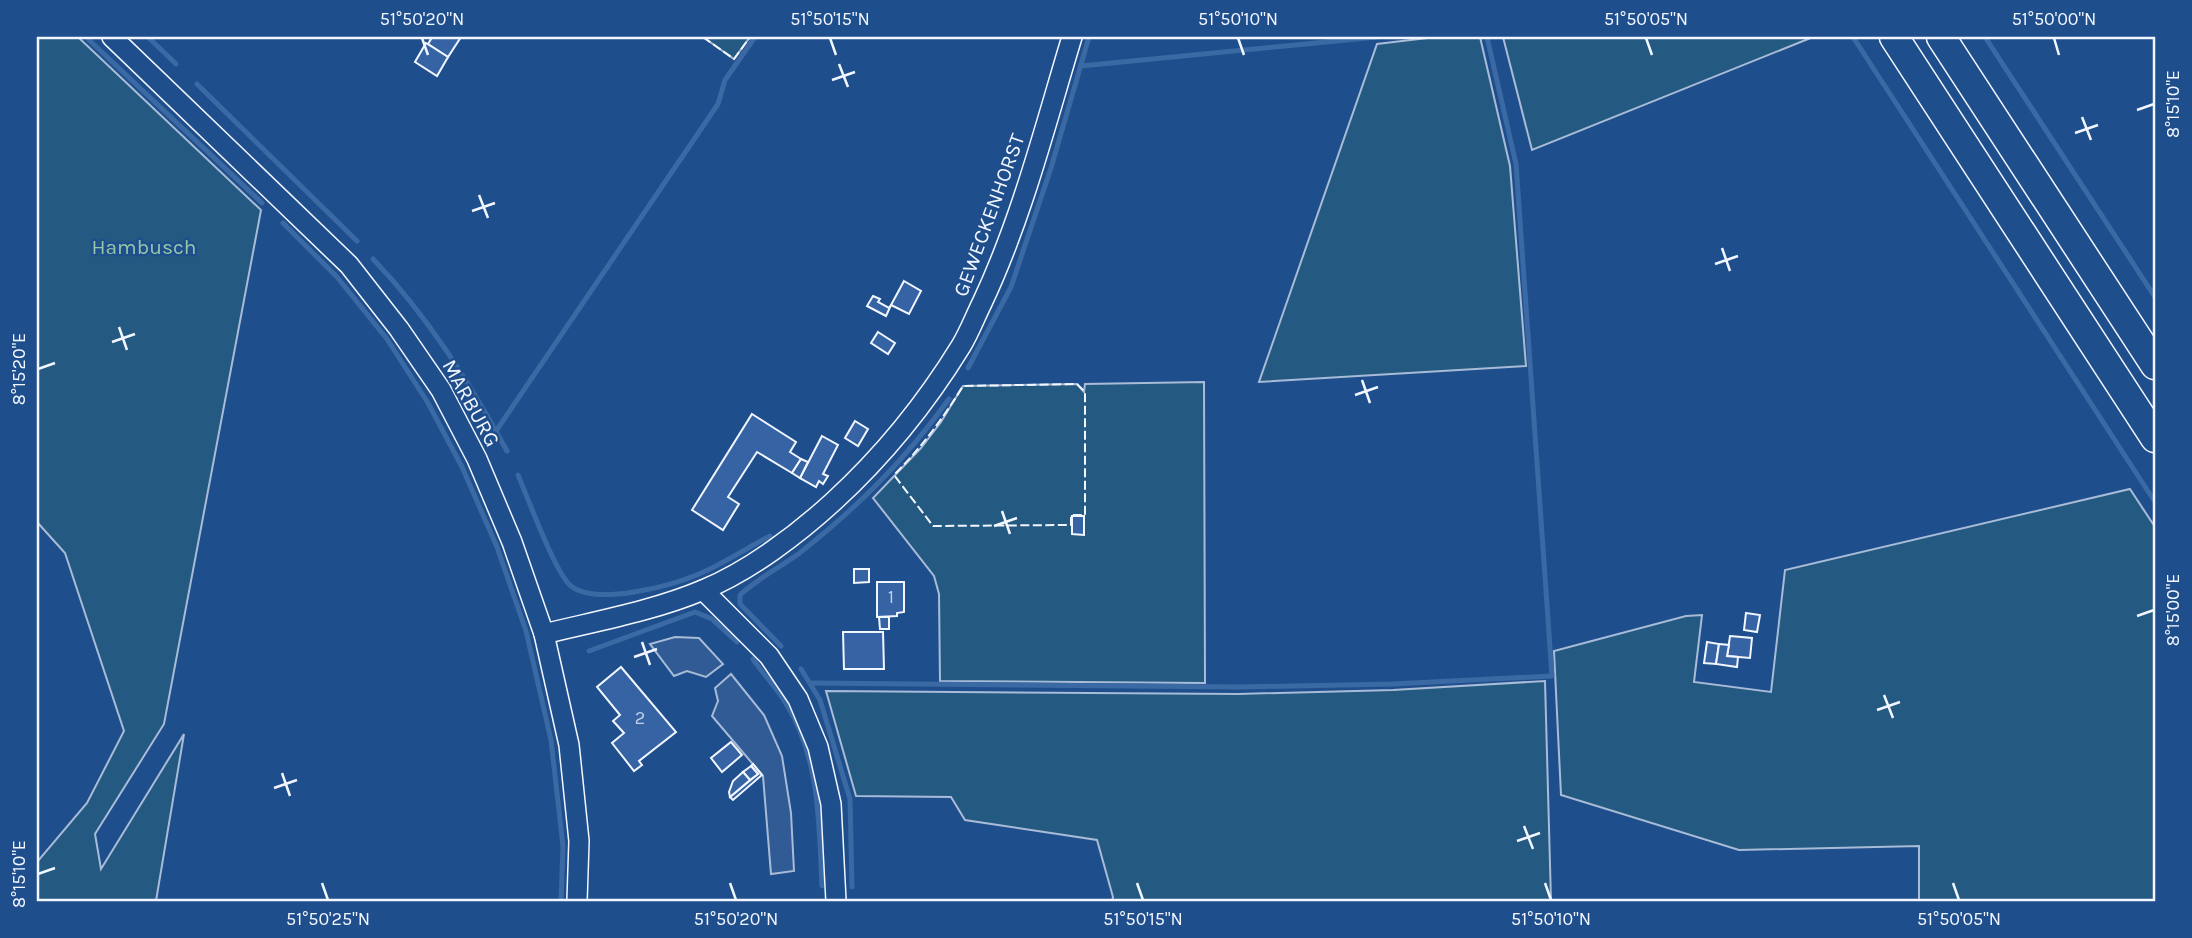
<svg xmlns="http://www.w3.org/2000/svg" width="2192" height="938" viewBox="0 0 2192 938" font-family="Karla,sans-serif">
<rect width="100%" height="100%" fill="#1f4e8c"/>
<g fill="#245a82" stroke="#a8bbd7" stroke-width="2">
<polygon points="37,37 78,37 261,210 164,724 95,834 101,869 184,734 156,901 37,901 37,862 87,803 124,731 65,553 37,522"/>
<polygon points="703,37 750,37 734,59"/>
<polygon points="1436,37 1480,37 1510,166 1526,366 1259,382 1377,44"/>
<polygon points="1503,37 1813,37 1532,150"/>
<polygon points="1204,382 1205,683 940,681 939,594 934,576 873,498 921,448 941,422 963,386 1077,384 1084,392 1085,384"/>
<polygon points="2130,489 2155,527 2155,901 1919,901 1919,846 1739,850 1561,795 1554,651 1686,616 1702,615 1694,682 1771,692 1785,570"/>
<polygon points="1545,681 1551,901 1112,901 1113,897 1097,840 965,820 951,797 856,796 826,691 1238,694 1393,690"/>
</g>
<g fill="#305b95" stroke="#a8bbd7" stroke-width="2">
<polygon points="675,637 699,638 723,664 706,677 687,671 674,676 650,644"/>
<polygon points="731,674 764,715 782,756 791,813 794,871 771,874 763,776 712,716 718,701 715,688"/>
</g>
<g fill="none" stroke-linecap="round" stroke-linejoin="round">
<g stroke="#3b69a3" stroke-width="5">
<polyline points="148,37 176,64"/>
<polyline points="1853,37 2155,502"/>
<polyline points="1985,37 2155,297"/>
<polyline points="89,40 262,203"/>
<polyline points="1081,66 1377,37"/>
<polyline points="197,84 357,241"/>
<polyline points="283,223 337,277 387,339 428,403 462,467 497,547 526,631 551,740 563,846 561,901"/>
<path d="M373 259C427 315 469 382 507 451"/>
<polyline points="968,368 1011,287 1051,168 1089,37"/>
<polyline points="496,431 718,104 725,80 755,37"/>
<path d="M518 475C528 498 555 573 571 586 596 606 671 586 699 574 723 564 747 548 770 536"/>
<path d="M781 646 740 604V595C758 578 781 567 801 552 861 504 904 461 949 399"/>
<polyline points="589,651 695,612 712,619 737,642"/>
<path d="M753 659C763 674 776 687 785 702 820 757 819 824 822 886"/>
<polyline points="801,669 820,700 850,799 852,887"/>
<polyline points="812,683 1240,687 1393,684 1552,676 1516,164 1487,37"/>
</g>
</g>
<g fill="#3563a3" stroke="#f2f6ff" stroke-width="2">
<polygon points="428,37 461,37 448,57 428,44 431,39"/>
<polygon points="426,43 448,57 437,76 415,62"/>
<polygon points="904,281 921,291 909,314 891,305"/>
<polygon points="873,296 880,299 878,302 889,308 891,305 886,316 867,306"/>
<polygon points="878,332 895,343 888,354 871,343"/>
<polygon points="752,414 796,442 790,452 801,459 792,473 757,452 728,497 739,504 723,530 692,510"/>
<polygon points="855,421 868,429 858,446 845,438"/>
<polygon points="822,436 838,445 823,474 828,476 823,484 819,481 816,487 800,478"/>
<polygon points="801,459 808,462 800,478 792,473"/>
<polygon points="1072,516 1084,516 1084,535 1072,534"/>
<polygon points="854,569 869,569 869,582 854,583"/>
<polygon points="877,582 904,582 904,612 897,613 897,616 877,617"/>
<polygon points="1746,613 1760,615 1757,632 1744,630"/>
<polygon points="879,617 889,617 889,629 880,629"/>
<polygon points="843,632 883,632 884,669 844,669"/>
<polygon points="1730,636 1752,638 1750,658 1727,656"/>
<polygon points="1707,642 1719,644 1716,664 1704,663"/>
<polygon points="1719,644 1729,645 1727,656 1738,657 1737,667 1716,664"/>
<polygon points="621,667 676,732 639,761 642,765 634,771 612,743 624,733 613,721 620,715 597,687"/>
<polygon points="731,742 742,755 722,772 711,758"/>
<polygon points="753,764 762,775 733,800 730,797 758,774 751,766"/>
<polygon points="751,766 758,774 750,780 743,772"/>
<polygon points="743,772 750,780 730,797 729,792 733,781"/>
</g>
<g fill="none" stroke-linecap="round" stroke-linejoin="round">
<defs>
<g id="minor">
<polyline points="112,37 349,265 399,329 441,390 477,459 512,542 544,634 569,745 579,841 577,901"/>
<polyline points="703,590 769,656 798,699 818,747 831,804 836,901"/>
<path d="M544 634C597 621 653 611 703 590 749 571 797 535 834 501 883 456 926 403 961 346 969 333 975 317 982 303 1022 218 1045 126 1072 37"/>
</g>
<g id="highway">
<polyline points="1894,37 2155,438"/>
<polyline points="1941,37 2155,365"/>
</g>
</defs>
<use href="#minor" stroke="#f2f6ff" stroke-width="22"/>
<use href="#highway" stroke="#f2f6ff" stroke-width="31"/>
<use href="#minor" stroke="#1f4e8c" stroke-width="19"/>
<use href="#highway" stroke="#1f4e8c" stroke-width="28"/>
<g stroke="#f2f6ff" stroke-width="2" stroke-dasharray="9 3.5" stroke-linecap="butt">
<polyline points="703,37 734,59 750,37"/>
<path d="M1077 384 1085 392V515H1071V525L933 526 894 475C921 448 942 420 963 386Z"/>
</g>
</g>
<path fill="none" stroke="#f2f6ff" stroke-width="2.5" d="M422 38 428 55M830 38 836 55M1238 38 1244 55M1646 38 1652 55M2054 38 2059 55M839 64 848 87M832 80 855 72M2137 110 2154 104M2082 117 2091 140M2075 133 2098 125M479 195 488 218M472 211 495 203M1722 248 1730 271M1715 264 1738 256M119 327 127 350M112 342 135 334M38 369 55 363M1362 380 1370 403M1355 395 1378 387M1002 511 1010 534M994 526 1017 518M2137 616 2154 610M642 642 650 665M634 657 657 649M1884 695 1893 718M1877 710 1900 702M282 773 290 796M274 788 297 780M1524 826 1533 849M1517 841 1540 833M38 874 55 868M322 883 328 900M730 883 736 900M1137 883 1143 900M1545 883 1551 900M1953 883 1959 900"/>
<g text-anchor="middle" stroke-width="5" stroke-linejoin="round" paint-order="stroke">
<g font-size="18" fill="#c3d1e8">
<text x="891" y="603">1</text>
<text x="640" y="724">2</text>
</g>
<g font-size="21" fill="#f2f6ff" stroke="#1f4e8c">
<text transform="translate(989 215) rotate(-70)" y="7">GEWECKENHORST</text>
<text transform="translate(471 403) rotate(61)" y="7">MARBURG</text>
</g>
<g font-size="21" fill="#97c8a6" stroke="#1f4e8c">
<text x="144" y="254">Hambusch</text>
</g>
</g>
<rect width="2192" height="938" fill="none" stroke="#1f4e8c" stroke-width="77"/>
<rect x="38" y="38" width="2116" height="862" fill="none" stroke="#f2f6ff" stroke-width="2.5"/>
<g font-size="18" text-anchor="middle" fill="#f2f6ff">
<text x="422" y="25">51°50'20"N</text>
<text x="830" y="25">51°50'15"N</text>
<text x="1238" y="25">51°50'10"N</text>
<text x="1646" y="25">51°50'05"N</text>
<text x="2054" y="25">51°50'00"N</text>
<text transform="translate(2173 104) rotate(-90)" y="6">8°15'10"E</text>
<text transform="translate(19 369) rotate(-90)" y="6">8°15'20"E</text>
<text transform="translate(2173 610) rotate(-90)" y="6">8°15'00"E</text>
<text transform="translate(19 874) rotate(-90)" y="6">8°15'10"E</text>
<text x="328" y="925">51°50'25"N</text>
<text x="736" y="925">51°50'20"N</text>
<text x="1143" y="925">51°50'15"N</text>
<text x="1551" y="925">51°50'10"N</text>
<text x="1959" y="925">51°50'05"N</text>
</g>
</svg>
